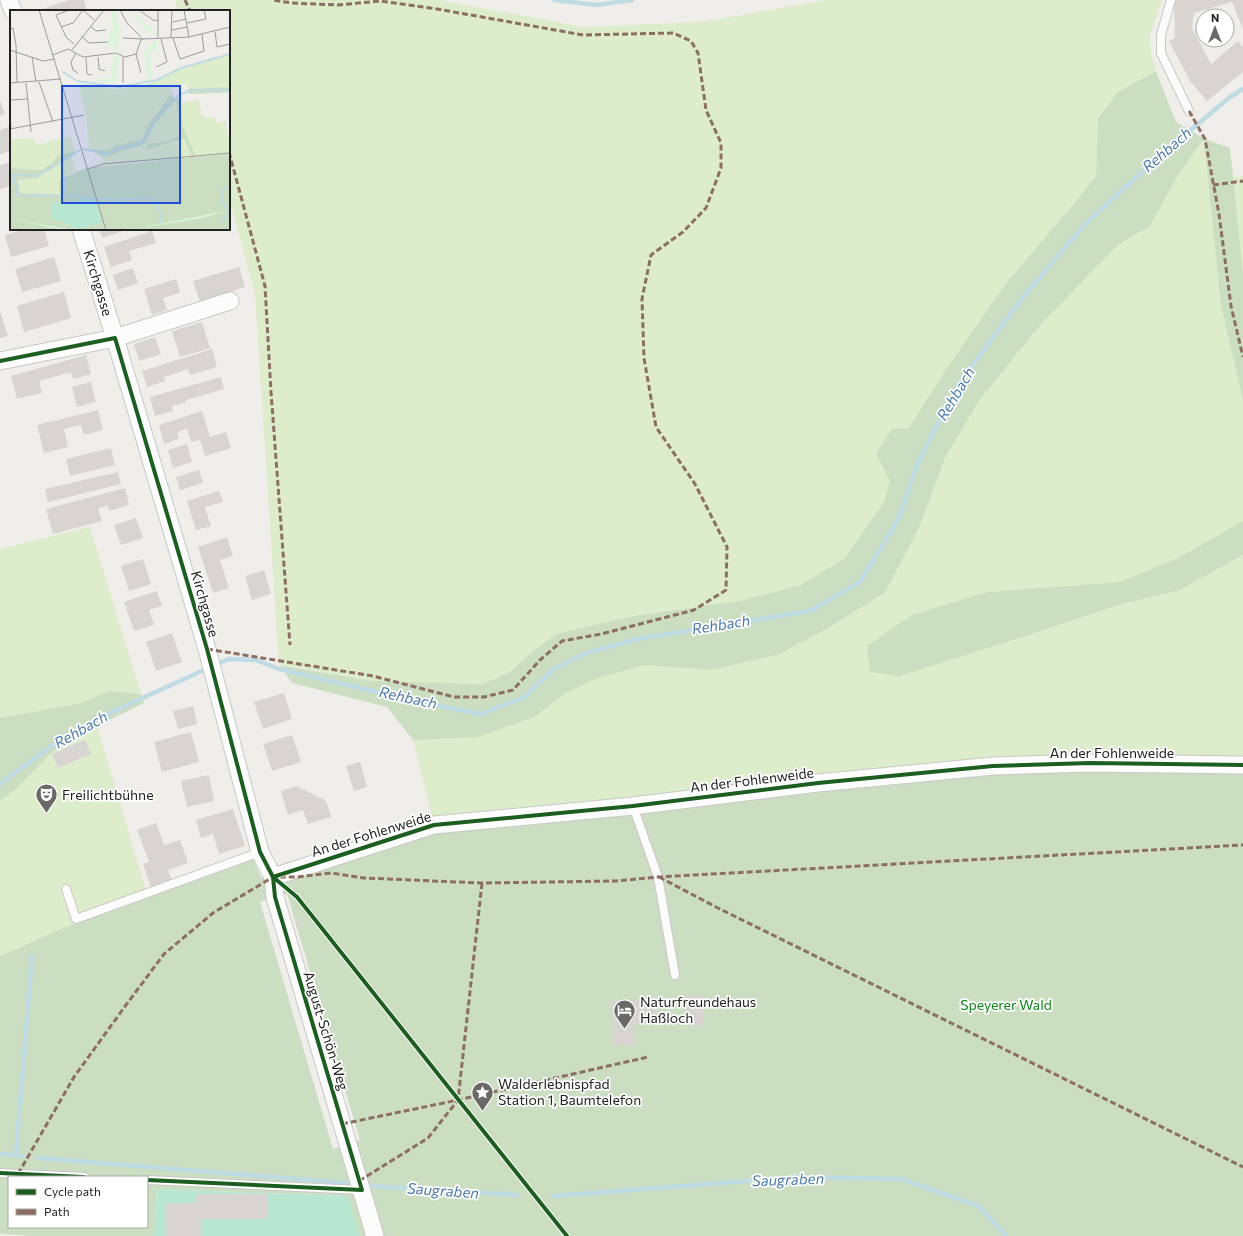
<svg xmlns="http://www.w3.org/2000/svg" width="1243" height="1236" viewBox="0 0 1243 1236" font-family="Commissioner,sans-serif">
<rect width="100%" height="100%" fill="#f0eeeb"/>
<g fill="#ddeccb">
<polygon points="175,0 439,0 583,27 702,22 826,0 1162,0 1150,35 1151,53 1156,71 1118,92 1098,117 1096,176 1072,206 1007,282 946,369 909,428 892,430 876,454 891,481 884,502 845,558 801,585 740,601 633,616 556,634 531,653 508,673 483,684 371,681 279,664 255,294 229,197 229,11 178,11"/>
<polygon points="1205,139 1221,305 1243,400 1243,521 1178,558 1120,582 986,592 900,676 1038,632 1125,603 1180,590 1243,555 1243,768 433,820 413,740 478,737 534,717 566,693 596,679 644,665 712,670 779,654 827,629 885,594 920,526 945,458 979,401 1041,324 1119,244 1150,226 1177,177"/>
<polygon points="1243,176 1243,273 1233,178"/>
<polygon points="90,527 141,694 109,691 81,703 0,718 0,549"/>
<polygon points="97,726 148,897 61,929 0,956 0,801 15,790 52,752"/>
</g>
<g fill="#cbdec1" fill-rule="evenodd">
<polygon points="1156,71 1176,122 1205,139 1230,148 1243,273 1243,400 1221,306 1204,139 1177,177 1150,226 1119,244 1041,324 979,401 945,458 920,526 885,593 827,629 779,654 712,670 644,665 596,679 566,693 534,717 478,737 413,740 387,707 292,683 279,665 371,681 483,684 508,673 531,653 556,634 633,616 740,601 801,585 845,558 884,502 890,481 876,454 892,429 909,428 946,369 1007,282 1072,206 1096,176 1098,118 1118,92"/>
<polygon points="1243,521 1243,555 1180,590 1125,603 1038,632 900,676 870,672 867,646 912,615 987,592 1120,582 1178,558"/>
<polygon points="109,691 141,694 144,703 97,726 52,752 15,790 0,801 0,718 81,703"/>
<path d="M1243 768V1236H359L347 1196 157 1189 154 1236H34L0 1234V956L61 929 253 859 261 878 433 820 865 782 1014 772ZM287 894 360 1140 333 1149 260 902ZM9 1177H147V1227H9Z"/>
</g>
<polygon fill="#b7e6d2" points="157,1189 348,1196 359,1236 154,1236"/>
<g fill="none" stroke-linecap="round" stroke-linejoin="round">
<g stroke="#bfdbe3" stroke-width="4.5">
<polyline points="554,0 596,5 632,0"/>
<polyline points="0,784 58,741 112,712 228,659 256,660 279,669 415,701 480,714 523,698 554,669 586,653 637,639 810,611 860,582 899,518 918,462 960,382 1020,301 1085,224 1162,154 1230,97 1243,89"/>
<polyline points="0,1154 23,1156"/>
<polyline points="16,1155 32,956"/>
<polyline points="38,1158 346,1183"/>
<polyline points="368,1186 518,1195"/>
<polyline points="553,1196 800,1177 901,1179 979,1206 1006,1236"/>
</g>
</g>
<g fill="#d7d4d2">
<polygon points="69,0 84,0 87,11 36,11"/>
<polygon points="1174,0 1243,0 1243,29 1232,2 1194,13 1192,28 1211,64 1238,41 1243,47 1243,72 1207,101 1190,81 1169,41 1175,38"/>
<polygon points="0,100 5,114 0,116"/>
<polygon points="11,126 11,151 0,154 0,130"/>
<polygon points="11,162 11,186 0,189 0,165"/>
<polygon points="26,229 44,229 49,246 11,257 5,235"/>
<polygon points="99,229 120,229 121,232 102,238"/>
<polygon points="148,229 158,229 152,231 156,243 129,251 132,260 111,267 104,247 149,232"/>
<polygon points="54,257 61,281 22,292 15,269"/>
<polygon points="239,267 245,287 200,302 193,281"/>
<polygon points="133,268 138,283 118,290 113,275"/>
<polygon points="176,279 180,293 163,298 167,310 152,315 144,289"/>
<polygon points="64,292 71,318 24,332 17,306"/>
<polygon points="0,311 8,336 0,338"/>
<polygon points="202,322 210,348 180,357 172,331"/>
<polygon points="155,337 161,354 139,361 134,344"/>
<polygon points="212,349 217,367 190,375 188,369 164,377 165,381 147,387 142,371"/>
<polygon points="86,355 91,374 73,379 71,372 39,381 42,393 17,399 11,376"/>
<polygon points="221,377 224,389 186,400 186,402 172,406 173,411 155,416 150,397"/>
<polygon points="91,382 96,402 77,407 72,387"/>
<polygon points="98,410 103,430 84,435 81,425 64,429 68,447 44,453 37,425"/>
<polygon points="202,411 210,437 226,432 231,448 205,456 200,440 191,442 187,429 177,432 179,439 164,444 159,425"/>
<polygon points="187,444 192,462 173,468 168,450"/>
<polygon points="111,448 115,465 70,476 66,459"/>
<polygon points="199,470 203,483 180,490 176,477"/>
<polygon points="118,472 121,484 48,502 45,489"/>
<polygon points="125,488 129,505 109,511 108,506 98,508 102,521 53,534 46,509"/>
<polygon points="219,491 223,502 205,507 211,526 196,530 187,501"/>
<polygon points="136,518 143,538 121,545 114,525"/>
<polygon points="227,537 233,556 220,560 229,588 213,593 198,547"/>
<polygon points="143,559 151,584 129,591 121,566"/>
<polygon points="264,570 271,594 252,600 245,576"/>
<polygon points="157,591 162,606 149,610 154,625 134,631 124,602"/>
<polygon points="172,633 182,662 156,671 146,642"/>
<polygon points="284,693 292,719 263,729 254,702"/>
<polygon points="193,706 197,724 178,729 173,711"/>
<polygon points="191,732 199,762 162,772 154,742"/>
<polygon points="292,735 301,762 272,771 263,744"/>
<polygon points="85,740 91,754 58,768 52,754"/>
<polygon points="360,762 367,787 354,791 346,766"/>
<polygon points="209,775 214,801 187,807 181,781"/>
<polygon points="297,786 326,801 331,817 308,824 303,810 288,815 281,791"/>
<polygon points="233,809 245,846 219,854 213,834 201,838 196,820"/>
<polygon points="156,823 164,845 180,840 188,863 168,870 172,881 151,888 143,864 149,862 137,830"/>
<polygon points="301,919 302,927 298,928 296,920"/>
<polygon points="702,995 704,1025 686,1026 684,996"/>
<polygon points="656,998 658,1023 634,1025 635,1045 614,1046 610,1002"/>
<polygon points="196,1194 267,1194 267,1219 202,1219 202,1236 165,1236 165,1203 196,1203"/>
</g>
<g fill="none" stroke-linecap="round" stroke-linejoin="round">
<defs>
<g id="lane">
<polyline points="1171,0 1161,35 1161,53 1189,111"/>
<polyline points="633,806 658,877 675,975"/>
<polyline points="66,889 76,919 260,852"/>
<polyline points="0,1173 84,1177"/>
<polyline points="147,1180 362,1190"/>
</g>
<g id="street">
<polyline points="9,0 13,11"/>
<polyline points="81,229 115,338 207,649 260,852 273,877 275,897 375,1236"/>
<polyline points="0,361 115,338 230,301"/>
<polyline points="273,877 434,825 633,806 818,783 993,766 1090,763 1243,765"/>
</g>
</defs>
<use href="#lane" stroke="#c9c8c7" stroke-width="10"/>
<use href="#street" stroke="#c9c8c7" stroke-width="19"/>
<use href="#lane" stroke="#fdfcfc" stroke-width="8"/>
<use href="#street" stroke="#fdfcfc" stroke-width="17"/>
<g stroke="#8d6e63" stroke-width="3" stroke-dasharray="6 3" stroke-linecap="butt">
<polyline points="185,0 190,11"/>
<polyline points="1189,111 1205,139 1219,214 1231,306 1243,357"/>
<polyline points="229,152 265,286 271,392 290,645"/>
<polyline points="1213,185 1243,181"/>
<polyline points="207,649 373,676 454,697 484,697 513,690 540,660 562,641 601,634 694,610 726,590 727,547 695,484 656,427 644,358 642,299 651,255 683,232 706,208 721,168 721,143 706,110 698,53 691,41 673,33 583,35 437,9 380,1 338,5 292,3 272,0"/>
<polyline points="659,877 718,908 1243,1167"/>
<polyline points="342,1124 458,1100 648,1057"/>
<polyline points="18,1174 74,1077 126,1005 164,954 213,913 273,877 297,877 331,873 364,878 482,883 616,881 658,877 1243,845"/>
<polyline points="359,1181 428,1138 458,1100 482,883"/>
</g>
<defs>
<g id="cycleway">
<polyline points="0,361 115,338 207,649 260,852 273,877 275,897 362,1190 147,1180"/>
<polyline points="273,877 434,825 633,806 818,783 993,766 1090,763 1243,765"/>
<polyline points="273,877 297,897 567,1236"/>
<polyline points="0,1173 84,1177"/>
</g>
</defs>
<use href="#cycleway" stroke="#fff" stroke-width="6"/>
<use href="#cycleway" stroke="#1b5e20" stroke-width="4"/>
</g>
<defs>
<symbol id="theatre-pin" viewBox="-11 -11 22 30"><path d="M0 17L-7.5 6A9.5 9.5 0 1 1 7.5 6Z" fill="#6a6968" stroke="#fff"/><path d="M-5-5.5Q0-4 5-5.5V0Q5 5 0 6Q-5 5-5 0ZM-3.3-2.5H-1v1.5H-3.3ZM1-2.5H3.3v1.5H1ZM-2.8 1Q0 5.5 2.8 1Z" fill="#fff"/></symbol>
<symbol id="hotel-pin" viewBox="-11 -11 22 30"><path d="M0 17L-7.5 6A9.5 9.5 0 1 1 7.5 6Z" fill="#6a6968" stroke="#fff"/><path d="M-6-4.5h1.5V1H6V5H4.5V3h-9V5H-6ZM-4 0a1.8 1.8 0 1 1 3.6 0ZM.5 0V-2.5h3Q6-2.5 6 0Z" fill="#fff"/></symbol>
<symbol id="sight-pin" viewBox="-11 -11 22 30"><path d="M0 17L-7.5 6A9.5 9.5 0 1 1 7.5 6Z" fill="#6a6968" stroke="#fff"/><path d="M0-6L1.8-2.2L6-1.7L2.9 1.2L3.7 5.4L0 3.3L-3.7 5.4L-2.9 1.2L-6-1.7L-1.8-2.2Z" fill="#fff"/></symbol>
</defs>
<g fill-rule="evenodd">
<use href="#theatre-pin" x="34" y="782" width="25" height="34"/>
<use href="#hotel-pin" x="612" y="998" width="25" height="34"/>
<use href="#sight-pin" x="470" y="1080" width="25" height="34"/>
</g>
<g text-anchor="middle" stroke-width="3.5" stroke-linejoin="round" paint-order="stroke">
<g font-size="14" fill="#222" stroke="#fff">
<text transform="translate(98 283) rotate(73)" y="5">Kirchgasse</text>
<text transform="translate(205 604) rotate(74)" y="5">Kirchgasse</text>
<text x="1112" y="758">An der Fohlenweide</text>
<text transform="translate(752 780) rotate(-7)" y="5">An der Fohlenweide</text>
<text transform="translate(371 834) rotate(-17)" y="5">An der Fohlenweide</text>
<text transform="translate(326 1031) rotate(73)" y="5">August-Schön-Weg</text>
</g>
<g font-size="14" fill="#222" stroke="#fff" text-anchor="start">
<text x="62" y="800">Freilichtbühne</text>
<text x="640" y="1007">Naturfreundehaus<tspan x="640" dy="16">Haßloch</tspan></text>
<text x="498" y="1089">Walderlebnispfad<tspan x="498" dy="16">Station 1, Baumtelefon</tspan></text>
</g>
<g font-size="14" fill="#0c8416" stroke="#fff">
<text x="1006" y="1010">Speyerer Wald</text>
</g>
<g font-size="15" font-style="italic" fill="#4a7aab" stroke="#fff">
<text transform="translate(1167 150) rotate(-41)" y="5">Rehbach</text>
<text transform="translate(956 394) rotate(-59)" y="5">Rehbach</text>
<text transform="translate(721 625) rotate(-9)" y="5">Rehbach</text>
<text transform="translate(408 698) rotate(12)" y="5">Rehbach</text>
<text transform="translate(81 730) rotate(-30)" y="5">Rehbach</text>
<text transform="translate(788 1180) rotate(-2)" y="5">Saugraben</text>
<text transform="translate(443 1191) rotate(4)" y="5">Saugraben</text>
</g>
</g>
<g transform="translate(10 10)">
<rect width="220" height="220" fill="#f0eeeb"/>
<path d="M220 44V77L178 79 176 73 162 76V83L135 119 136 122 132 129 98 141 79 139 76 104 68 74 107 79 133 76 175 57ZM166 89 171 125 158 131 146 132 159 133 174 128 182 147 93 155 91 146 120 140 139 126 145 114ZM189 90 191 103 195 107 205 108 206 113 216 111 217 125H220V144L186 147 174 122 169 93ZM61 126 65 142 32 160 0 158V129L22 128 26 135ZM61 145 66 161 49 170 51 184 10 183 9 169 27 168Z" fill="#ddeccb"/>
<path d="M220 77V82L208 83 179 84 178 79ZM162 83 164 88 169 90 173 117 186 147 220 144V220H0V158L32 160 43 152 48 145 65 142 27 168 8 170 10 183 50 184 49 170 76 158 182 147 174 128 135 140 139 134 158 131 171 125 166 90 145 114 136 132 130 136 97 146H91L79 139 98 141 105 136 132 129 136 122 135 119ZM67 194 91 213 67 219 51 211Z" fill="#cbdec1" fill-rule="evenodd"/>
<path d="M101 0H106V9L112 21 108 24 107 42 105 41 104 35 98 36 100 20 103 19ZM117 0 147 22V27L142 20 137 21ZM143 30H147V39L141 41 138 45 143 67 139 69 134 44 138 35H143ZM104 44 109 47 107 50 106 73 88 71V68L100 69ZM220 200 191 208 119 220 190 206ZM0 209 65 220H54Z" fill="#daf5da"/>
<path d="M67 189H85L92 213 67 219 51 211 41 210 42 192 66 194Z" fill="#b7e6d2"/>
<path fill="none" stroke="#bfdbe3" stroke-width="2" d="M53 62 67 71 109 77 147 70 171 58 220 44M73 139 98 144 108 138 129 134 134 131 149 105 169 85 181 80H220M0 165 28 166 70 140M0 166 4 165 7 185 54 186M217 176 213 181 212 191 218 203M54 185 55 167M56 186 85 188M88 189H101M104 190 137 188 145 190 150 201V213M212 212 220 203"/>
<path fill="none" stroke="#9e9c9b" stroke-width="1" d="M29 0 96 220M59 0 46 5 56 27 64 34M73 0 84 10M110 0 117 13 131 27M129 0 143 10 149 11M174 0 179 27M163 12 176 9M177 13 196 9 194 0M80 16 86 21 96 20M51 17 63 13 73 0M0 19 3 18 6 35 7 73M162 20 177 17M205 22 207 37 220 34M71 26 79 33 98 32M113 28 133 29H130M148 28V0M161 28 162 0M163 28 170 49 194 41 192 24M133 29 179 27 220 17M151 29 157 52M0 40 33 51 45 49M62 40 94 0M66 43 61 52 63 60 68 63M126 44 131 63M43 45 58 39 73 47 106 43 115 47 126 44 131 30M22 47 26 72M88 47 89 59 95 61M76 48 77 64 82 65M146 57 157 52M29 72 43 112M0 73 51 69M16 73 21 122M113 73V47M0 90 17 89M0 100 1 119M0 119 74 105M78 159 93 154 220 143"/>
<path fill="#1d4ed8" fill-opacity="0.15" stroke="#1d4ed8" stroke-width="2" d="M52 76H170V193H52Z"/>
<rect width="220" height="220" fill="none" stroke="#222" stroke-width="2"/>
</g>
<rect x="8" y="1176" width="140" height="52" fill="#ffffff" stroke="#a7a7a7"/>
<rect x="16" y="1189" width="20" height="6" fill="#1b5e20" stroke="#a7a7a7"/>
<text x="44" y="1196" font-size="12" fill="#222222">Cycle path</text>
<rect x="16" y="1209" width="20" height="6" fill="#8d6e63" stroke="#a7a7a7"/>
<text x="44" y="1216" font-size="12" fill="#222222">Path</text>
<g transform="translate(1215 28)"><circle r="19" fill="#ffffff" stroke="#a7a7a7"/>
<path d="M0-3L7 15L0 10L-7 15Z" fill="#6a6968"/>
<text y="-6" font-size="11" font-weight="bold" text-anchor="middle" fill="#222222">N</text>
</g>
</svg>
